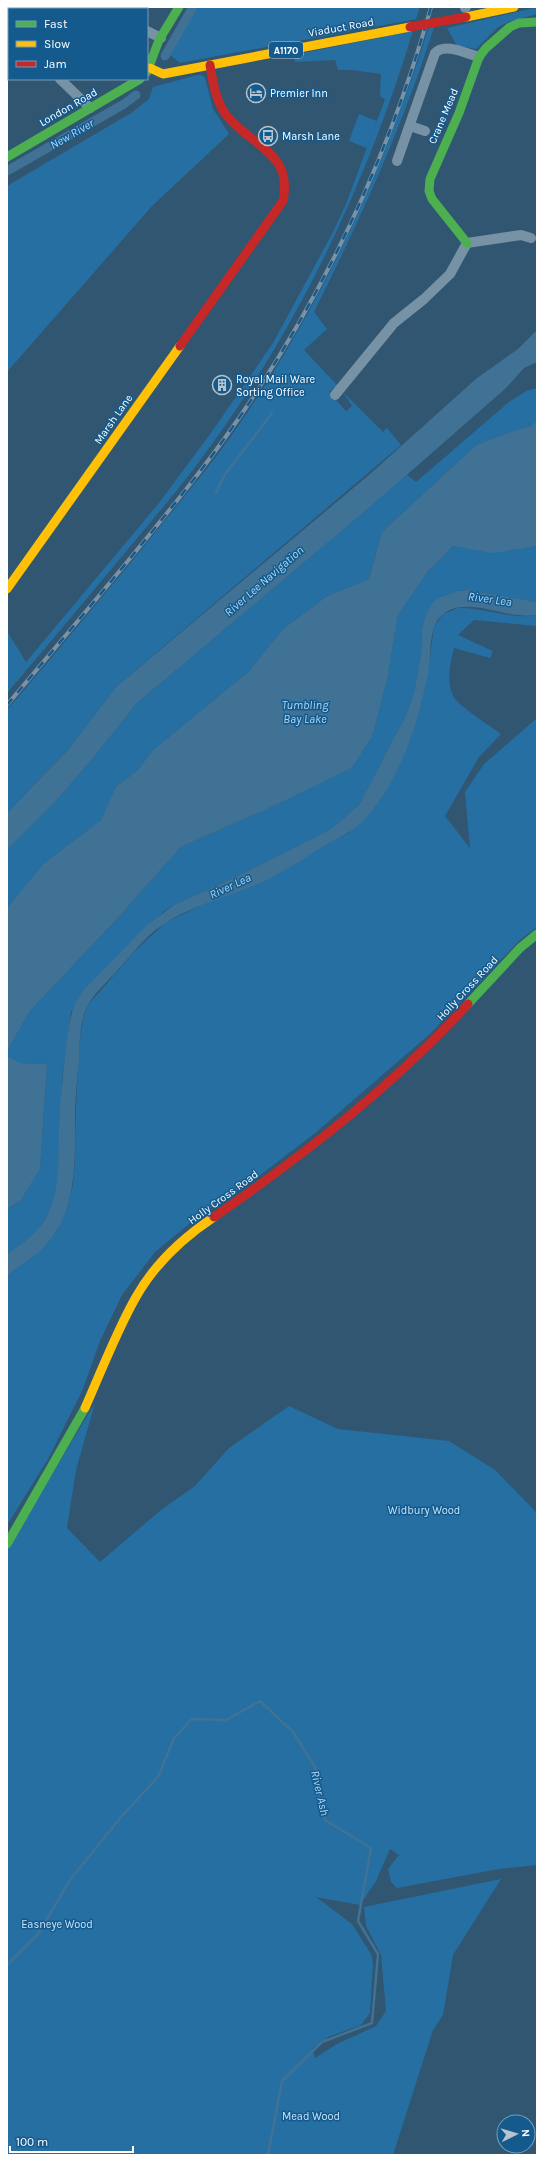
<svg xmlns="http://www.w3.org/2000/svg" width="544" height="2162" viewBox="0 0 544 2162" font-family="Karla,sans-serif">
<rect width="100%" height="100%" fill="#305672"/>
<g fill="#266fa2">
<polygon points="198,7 420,7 416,19 180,63 170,55"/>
<polygon points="534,8 537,9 537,14 508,22 497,28 476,49 457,46 447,28"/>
<path d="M434 27C403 126 360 220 314 312L327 329 304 350 337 385 329 392 346 411 352 406 343 392 383 432 387 428 401 445 116 687 68 750 7 813V710C54 655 100 600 145 545 174 509 204 474 231 436 318 313 383 173 428 29Z"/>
<path d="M413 31C368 179 303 318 212 444 187 480 157 514 129 548 88 597 48 645 7 693V631L26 662 159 503 213 430 273 343 333 232 346 204 385 99 380 96 381 74 352 70H338L335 60 295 62 293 55Z"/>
<polygon points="197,75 202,75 205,78 213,109 229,134 152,206 7,372 7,186 131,113 149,99 153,87"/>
<polygon points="359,114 377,121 367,148 349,141"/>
<polygon points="537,388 537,420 533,426 513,431 476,445 382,532 369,579 327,596 283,629 248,672 153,750 137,771 116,786 101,820 44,863 7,908 7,850 54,803 93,758 137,703 407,475 416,482 509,402 526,391"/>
<polygon points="453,546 493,552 537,546 537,602 468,590 458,591 438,598 425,617 422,630 421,654 414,693 407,713 359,805 331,829 246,872 174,905 163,912 71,1012 62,1080 59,1172 56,1192 51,1209 35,1234 23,1245 7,1254 7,1209 21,1200 40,1169 47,1064 20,1063 7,1056 7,1051 30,1011 115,921 181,847 276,805 352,768 372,737 387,680 398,615 429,570"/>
<path d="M458 608C484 607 511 620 537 615L536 626 474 620 458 635 493 651 490 658 454 648C450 663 445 687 456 700 465 710 489 725 501 734L479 757 445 816 470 848 465 792 484 764 537 718V927L521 939 431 1033 314 1134 255 1179 200 1215 155 1252 122 1295 100 1341 83 1389 48 1459 7 1525V1276L44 1247 56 1232 68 1205 73 1184 75 1162 76 1104 80 1038 83 1019 88 1005 135 951 165 923 349 833 400 762 421 704 428 670 434 627 443 614Z"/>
<polygon points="95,1403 76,1470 67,1528 100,1562 161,1510 195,1486 229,1448 289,1406 338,1429 449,1441 495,1470 537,1513 537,1865 499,1869 397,1888 391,1882 388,1869 399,1855 390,1849 376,1881 360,1905 316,1897 352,1924 371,1954 373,1963 370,2013 361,2025 328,2037 312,2049 315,2058 337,2044 376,2026 386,2011 381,1955 366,1926 364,1907 501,1879 453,1955 443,2015 433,2030 393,2155 7,2155 7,1549"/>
</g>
<g fill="#407296">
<polygon points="537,330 537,362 524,368 506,388 385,494 137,703 93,758 54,803 7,850 7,813 68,750 116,687 370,474 477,378 518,349"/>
<polygon points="537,420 537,546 493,553 453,546 429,570 398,615 387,680 372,737 352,768 276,805 181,847 115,921 30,1011 7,1051 7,908 44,863 101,820 116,786 137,771 153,750 248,672 283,629 327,596 369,579 382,532 476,445 513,431 532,426"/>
<path d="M468 590 537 602V615C509 620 479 600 452 609 444 612 438 618 435 625 429 639 431 658 428 673 418 725 399 785 360 824 348 835 333 840 319 849 303 859 286 870 269 879 236 895 194 904 164 924 145 936 131 956 116 972 107 982 95 992 88 1005 79 1021 80 1043 79 1061 77 1077 76 1093 75 1109 75 1155 79 1210 45 1246 34 1257 19 1266 7 1276V1254C62 1222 58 1185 59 1128 60 1101 63 1074 66 1046 69 1026 70 1009 82 992L146 926 174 905 246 872 331 829 359 805 407 713 414 693 421 654 422 630 425 617 431 605 438 598 458 591Z"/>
<polygon points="7,1056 20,1063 47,1064 40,1169 21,1200 7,1209"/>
</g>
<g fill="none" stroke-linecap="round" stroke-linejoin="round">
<g stroke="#407296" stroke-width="2.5">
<polyline points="216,493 224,476 272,413"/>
<polyline points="7,1965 38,1934 70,1880 121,1817 158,1777 174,1738 192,1719 226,1720 260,1701 293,1732 315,1767 325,1820 371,1848 358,1921 378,1954 372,2023 322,2042 282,2081 268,2155"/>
</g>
<g stroke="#407296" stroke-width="9">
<polyline points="165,56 193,7"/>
<polyline points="7,171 124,104 136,95"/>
</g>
<g stroke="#7792a5" stroke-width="10">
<polyline points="465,8 466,7"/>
<polyline points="147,31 161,38"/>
<polyline points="7,33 9,35"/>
<polyline points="60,79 90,108"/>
<polyline points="410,126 425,131"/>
<path d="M397 161 435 53C445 42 467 54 479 57"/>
<polyline points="335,395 394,323 424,299 450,274 467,243 521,235 531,238"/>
</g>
<g stroke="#4caf50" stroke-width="9">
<polyline points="147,72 159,40 179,7"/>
<polyline points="7,157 140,79"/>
<polyline points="467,243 432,199 429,191 430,179 459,113 479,57 486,48 510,27 519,23 537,22"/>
<polyline points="468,1004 520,948 537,934"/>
<polyline points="7,1544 85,1408"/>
</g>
<g stroke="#ffc107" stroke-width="9">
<polyline points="466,17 514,7"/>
<polyline points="150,68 163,74 410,27"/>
<polyline points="7,589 180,346"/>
<path d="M85 1408C101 1372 117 1330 136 1297 154 1265 184 1237 214 1217"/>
</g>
<g stroke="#c62828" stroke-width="9">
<path d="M180 346 283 201C293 153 253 147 228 117 216 103 213 83 210 65"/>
<path d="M214 1217C305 1154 393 1086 468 1004"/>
</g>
<defs>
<path id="rail" d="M7 705C49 655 91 606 132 556 169 511 206 466 239 418 325 293 390 153 431 7"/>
</defs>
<use href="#rail" stroke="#7992a5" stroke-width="4"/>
<use href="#rail" stroke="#155a8d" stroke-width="2.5" stroke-dasharray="8" stroke-linecap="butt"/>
<polyline stroke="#c62828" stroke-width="9" points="410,27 466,17"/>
</g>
<defs>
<symbol id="hotel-ring" viewBox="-11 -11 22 22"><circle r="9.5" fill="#155a8d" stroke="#b7c4ce" stroke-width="1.5"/><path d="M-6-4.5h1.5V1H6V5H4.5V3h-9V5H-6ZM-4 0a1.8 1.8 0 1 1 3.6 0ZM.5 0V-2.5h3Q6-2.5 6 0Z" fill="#b7c4ce"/></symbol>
<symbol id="bus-ring" viewBox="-11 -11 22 22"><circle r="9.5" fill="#155a8d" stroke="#b7c4ce" stroke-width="1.5"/><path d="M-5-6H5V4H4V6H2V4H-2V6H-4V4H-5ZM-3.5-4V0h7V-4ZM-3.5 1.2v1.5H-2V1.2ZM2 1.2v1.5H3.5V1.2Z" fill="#b7c4ce"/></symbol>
<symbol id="building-ring" viewBox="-11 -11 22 22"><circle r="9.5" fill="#155a8d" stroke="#b7c4ce" stroke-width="1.5"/><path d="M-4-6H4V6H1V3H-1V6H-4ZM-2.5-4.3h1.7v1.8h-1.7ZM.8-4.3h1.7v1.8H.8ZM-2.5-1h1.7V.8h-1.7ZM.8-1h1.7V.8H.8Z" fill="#b7c4ce"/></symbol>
</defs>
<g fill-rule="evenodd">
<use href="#hotel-ring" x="245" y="82" width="22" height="22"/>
<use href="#bus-ring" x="257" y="125" width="22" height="22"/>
<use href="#building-ring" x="211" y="374" width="22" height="22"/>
</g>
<g text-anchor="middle" stroke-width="3" stroke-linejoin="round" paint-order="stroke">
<rect fill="#155a8d" stroke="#b9cedd" stroke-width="1" x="269" y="42" width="34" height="16" rx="3"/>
<g font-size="10" font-weight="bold" fill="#fff">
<text x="286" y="54">A1170</text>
</g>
<g font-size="11" fill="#fff" stroke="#155a8d">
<text transform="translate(341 27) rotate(-10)" y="4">Viaduct Road</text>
<text transform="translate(68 107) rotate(-30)" y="4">London Road</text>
<text transform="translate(443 116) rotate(-67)" y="4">Crane Mead</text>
<text transform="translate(113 419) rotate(-55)" y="4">Marsh Lane</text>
<text transform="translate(467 988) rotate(-47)" y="4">Holly Cross Road</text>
<text transform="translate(223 1197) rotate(-36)" y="4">Holly Cross Road</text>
</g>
<g font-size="11" fill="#fff" stroke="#155a8d" text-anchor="start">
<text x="270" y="97">Premier Inn</text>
<text x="282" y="140">Marsh Lane</text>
<text x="236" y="383">Royal Mail Ware<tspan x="236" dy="13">Sorting Office</tspan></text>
</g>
<g font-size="11" fill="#c5e5fc" stroke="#155a8d">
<text x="424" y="1514">Widbury Wood</text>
<text x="57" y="1928">Easneye Wood</text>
<text x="311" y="2120">Mead Wood</text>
</g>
<g font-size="12" font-style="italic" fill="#aad8f7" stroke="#155a8d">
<text transform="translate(72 134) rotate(-30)" y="4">New River</text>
<text transform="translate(264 581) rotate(-41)" y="4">River Lee Navigation</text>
<text transform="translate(490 599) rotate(8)" y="4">River Lea</text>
<text x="305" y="709">Tumbling<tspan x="305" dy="14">Bay Lake</tspan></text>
<text transform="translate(230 886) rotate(-25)" y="4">River Lea</text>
<text transform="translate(320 1793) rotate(77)" y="4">River Ash</text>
</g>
</g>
<rect width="544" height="2162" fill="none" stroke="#ffffff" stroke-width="16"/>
<rect x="8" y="8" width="140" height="72" fill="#155a8d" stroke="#739cbb"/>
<rect x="16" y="21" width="20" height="6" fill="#4caf50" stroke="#739cbb"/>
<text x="44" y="28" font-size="12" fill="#ffffff">Fast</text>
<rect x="16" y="41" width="20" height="6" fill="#ffc107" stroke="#739cbb"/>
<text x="44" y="48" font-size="12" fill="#ffffff">Slow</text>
<rect x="16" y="61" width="20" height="6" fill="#c62828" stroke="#739cbb"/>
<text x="44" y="68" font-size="12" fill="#ffffff">Jam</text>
<g transform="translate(516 2134) rotate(85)"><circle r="19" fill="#155a8d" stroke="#739cbb"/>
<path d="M0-3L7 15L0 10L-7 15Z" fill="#b7c4ce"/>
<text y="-6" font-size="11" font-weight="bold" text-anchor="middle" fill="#ffffff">N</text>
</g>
<path d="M10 2146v6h123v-6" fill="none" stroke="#ffffff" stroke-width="2"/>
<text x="16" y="2146" font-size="12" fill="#ffffff" stroke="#155a8d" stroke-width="3" paint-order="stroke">100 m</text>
</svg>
